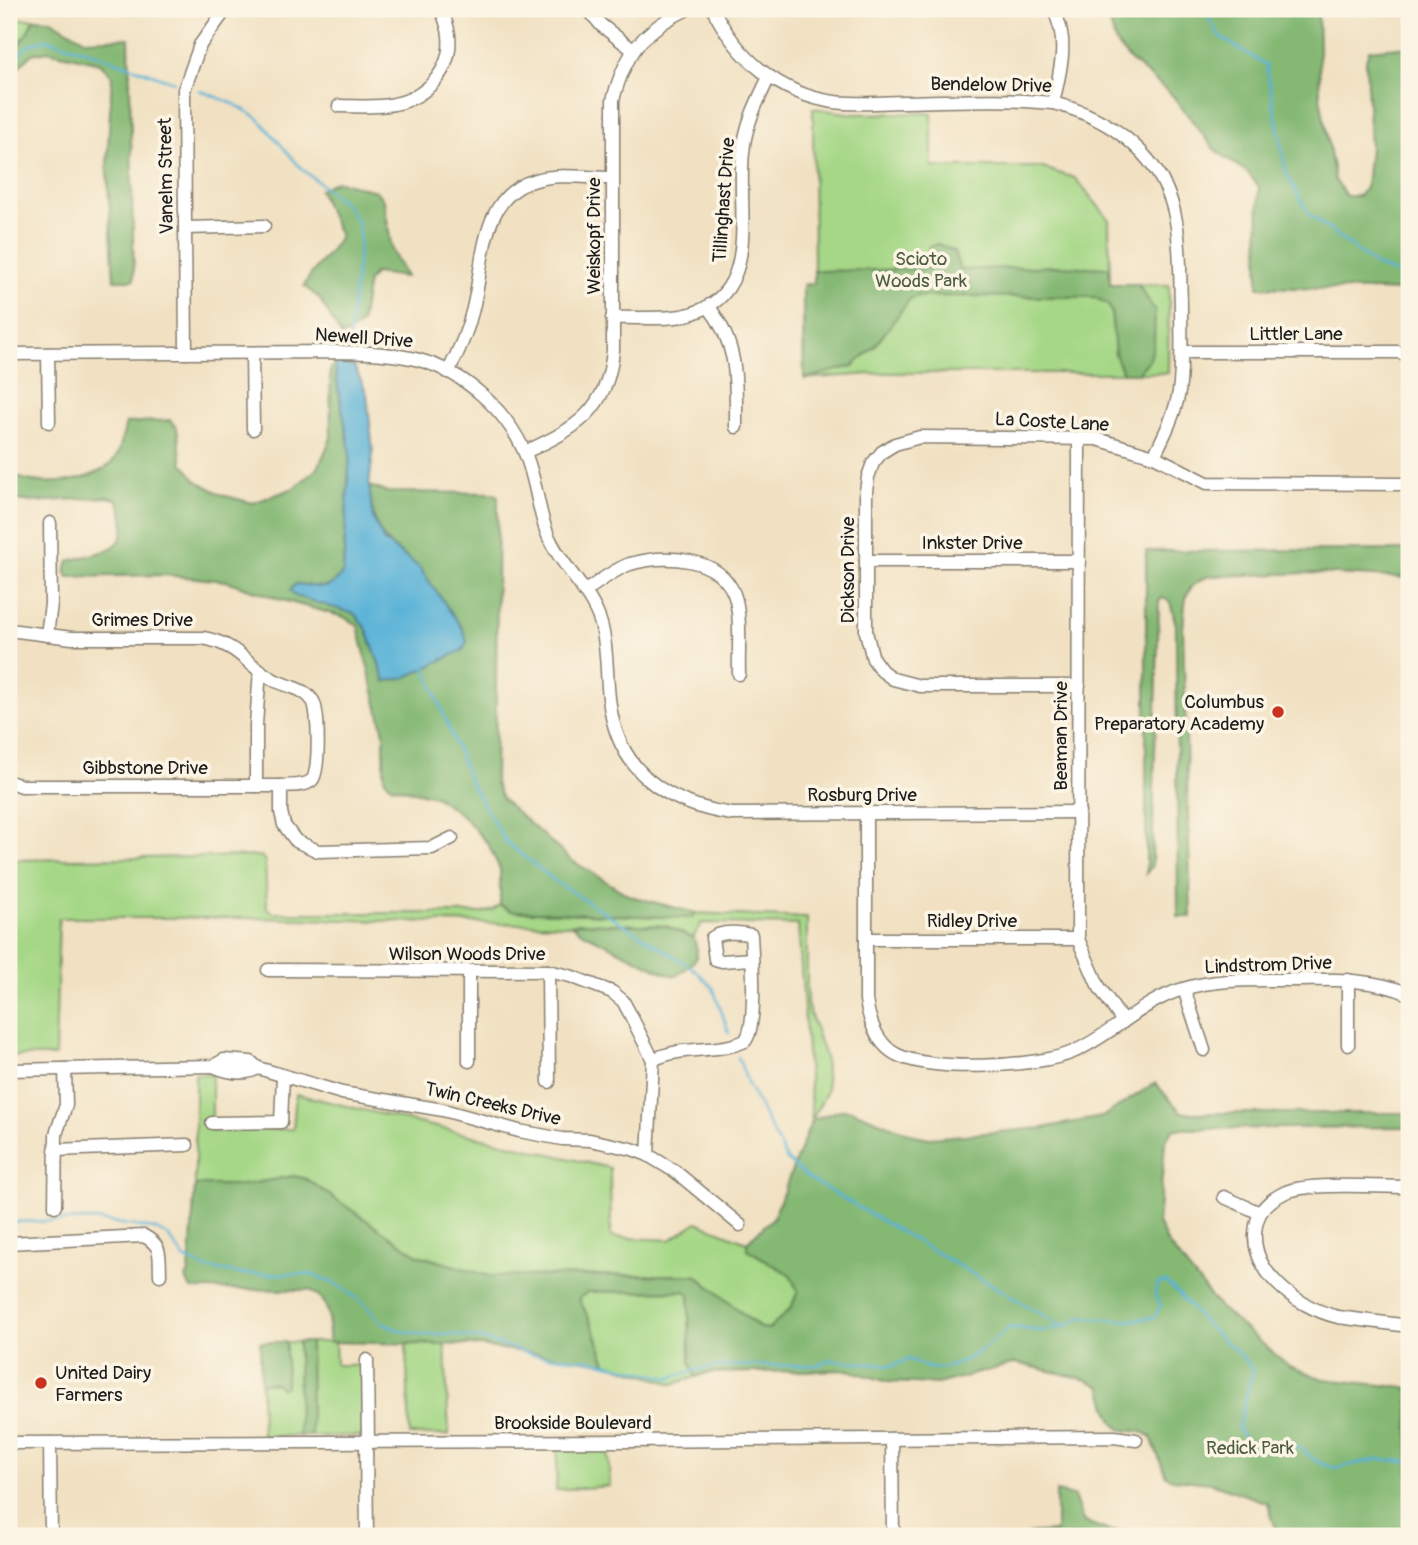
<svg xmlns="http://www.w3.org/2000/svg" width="1418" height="1545" viewBox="0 0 1418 1545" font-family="Pangolin,sans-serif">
<rect width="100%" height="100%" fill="#fcf5e5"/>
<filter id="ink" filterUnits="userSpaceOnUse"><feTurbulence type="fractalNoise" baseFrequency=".0143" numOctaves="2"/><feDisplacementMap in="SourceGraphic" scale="14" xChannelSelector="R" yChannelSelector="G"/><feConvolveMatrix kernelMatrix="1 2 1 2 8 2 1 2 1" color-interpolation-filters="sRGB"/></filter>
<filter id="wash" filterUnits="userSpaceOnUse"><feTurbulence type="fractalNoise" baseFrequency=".00686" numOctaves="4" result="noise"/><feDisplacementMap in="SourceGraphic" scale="28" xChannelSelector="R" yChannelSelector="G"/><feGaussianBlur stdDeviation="1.57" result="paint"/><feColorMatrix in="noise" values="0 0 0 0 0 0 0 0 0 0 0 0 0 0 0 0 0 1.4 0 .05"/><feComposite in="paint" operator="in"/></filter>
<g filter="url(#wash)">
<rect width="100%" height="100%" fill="#f1e1c2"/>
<g fill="#a5d786" stroke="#607a51" stroke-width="2">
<polygon points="9,19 34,19 26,35 9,54"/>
<polygon points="813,108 853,114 932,113 932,167 1040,167 1075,178 1109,219 1110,284 1169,285 1168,373 885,373 804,379 803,285 814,284"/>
<polygon points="261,856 265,861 267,908 273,913 483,913 493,910 500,905 511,911 690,918 696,913 807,918 807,1004 825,1057 827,1091 812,1120 798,925 702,923 693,938 666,926 579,923 572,925 255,918 59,918 55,1056 9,1056 9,860"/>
<polygon points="195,1074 212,1074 212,1131 293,1129 296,1094 610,1168 611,1237 670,1240 697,1222 747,1242 747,1249 790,1275 798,1291 791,1308 769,1329 760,1328 696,1275 489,1276 429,1260 418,1256 306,1179 294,1176 244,1185 195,1185"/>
<polygon points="684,1291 689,1294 690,1362 696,1377 673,1384 606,1363 593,1327 579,1299 586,1292"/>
<polygon points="286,1342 298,1342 299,1436 262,1436 261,1385 267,1382 286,1386"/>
<polygon points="310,1342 335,1342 336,1365 363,1365 363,1436 311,1436"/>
<polygon points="406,1344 445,1345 449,1435 410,1435"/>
<polygon points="558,1445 608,1445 610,1486 556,1490"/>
</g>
<g fill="#84b873" stroke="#506a48" stroke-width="2">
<polygon points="1106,9 1318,9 1320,96 1335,180 1346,196 1359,196 1366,187 1370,147 1366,60 1369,50 1409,46 1409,291 1258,287 1259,187 1248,173 1215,150 1172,95 1128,58 1116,44"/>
<polygon points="34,19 51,20 85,40 129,38 134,280 114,280 107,166 112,76 100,63 48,51 32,54 9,76 9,54 26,35"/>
<path d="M336 181 376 191 384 201 392 250 406 277 375 273 368 281 361 324 342 337 319 298 304 286C314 266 329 257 340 236L319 190Z"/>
<polygon points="938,244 954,251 960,270 1057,266 1109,268 1110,284 1138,284 1155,311 1154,343 1150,359 1138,373 1123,373 1115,354 1111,311 1107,304 1094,297 917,296 910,299 875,346 853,366 804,379 803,285 814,284 814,271 928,269 929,246"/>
<path d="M335 363 337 381 350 450 343 572C331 594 317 586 296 584L290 590 354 613 367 630 385 681 419 567C379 537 375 536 369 486L387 492 493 493 498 496 495 783 502 799 571 860 630 896 696 913 691 918 511 911 500 905V869L488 844 463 816 435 796 391 786 384 778V733L358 626 344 617 279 599 226 581 164 575 68 577 65 571 69 561C107 550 137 551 118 500L108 497 33 502 9 499V472C33 490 95 484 115 459 121 450 123 433 126 423L170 420 177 428 182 462 196 480 222 495 253 503 294 488 318 468 331 438 330 370Z"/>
<path d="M1409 550V578L1318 573 1209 576C1180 588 1186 602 1183 629L1191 917H1178L1176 625 1170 602 1163 598 1159 600 1152 865 1146 874V551Z"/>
<path d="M579 923 666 926 693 938C703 960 693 963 676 976L667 974 581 932 572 925Z"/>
<path d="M1155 1083 1181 1112 1186 1113H1409V1127L1173 1129 1165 1142 1158 1223 1168 1244 1220 1308 1289 1366 1323 1379 1409 1388V1533L1383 1536H1278L1268 1503 1211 1483 1173 1479 1166 1476 1151 1437C1142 1427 1123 1436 1115 1424 1108 1414 1105 1398 1101 1387L1088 1380 1016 1363 937 1384 888 1382 848 1370 707 1373 696 1377 690 1362 689 1294 684 1291 587 1292 579 1299 593 1327 606 1363 472 1345 329 1342C328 1319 333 1302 309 1290L191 1289 186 1279 189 1272 195 1185H244L294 1176 306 1179 418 1255 489 1276 696 1275 760 1328 769 1329 791 1308 798 1291 790 1275 747 1249V1242L773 1218 812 1120 840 1110H851L914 1135 930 1138 1042 1128 1102 1117Z"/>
<polygon points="260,1342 286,1342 286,1386 281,1389 276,1383 267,1382 261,1385"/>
<polygon points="298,1342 310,1342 311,1436 299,1436"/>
<polygon points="1056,1492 1074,1496 1083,1521 1109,1531 1159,1533 1159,1536 1029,1536 1029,1534 1056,1532"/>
</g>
<path fill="#5ab2d7" stroke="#3b677a" stroke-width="2" d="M335 363 354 366 367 394 373 452 369 486 373 518 384 541 419 567 463 629 467 642 463 650 407 677 385 681 367 630 355 614 295 596 290 590 296 584C317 586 331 594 343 572L350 450 337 381Z"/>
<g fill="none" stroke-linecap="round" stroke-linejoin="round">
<g stroke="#5ab2d7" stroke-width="2.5">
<polyline points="1204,9 1219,36 1266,65 1287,175 1309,214 1375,265 1409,279"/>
<polyline points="9,65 27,46 45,39 87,51 174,82"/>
<polyline points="199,90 234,104 258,118 301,168 344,203 358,222 360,241 348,347"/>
<polyline points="424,664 470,782 506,842 555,881 694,969 713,988 729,1033"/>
<polyline points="738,1057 748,1084 787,1160 808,1178 1064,1327"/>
<path d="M9 1222 97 1220 154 1229 168 1236 184 1258 205 1268 241 1274H309L332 1282 344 1289 362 1302 382 1323 401 1331 425 1335 451 1334 485 1340 534 1355 591 1360 669 1378 700 1369 723 1366 817 1365 830 1360 892 1366 909 1359C916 1362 923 1367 930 1368 959 1372 990 1344 1010 1327L1041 1331 1064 1327 1081 1317 1126 1321 1155 1317 1161 1305 1155 1296 1157 1284 1166 1282C1181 1294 1191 1309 1205 1323 1221 1341 1239 1349 1253 1370L1238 1429 1245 1439 1262 1448 1282 1444 1302 1449 1317 1462 1336 1468 1380 1459 1409 1462"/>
</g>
</g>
</g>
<g filter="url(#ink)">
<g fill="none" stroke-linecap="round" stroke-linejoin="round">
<defs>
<g id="minor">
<polyline points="588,9 601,25 633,50"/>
<path d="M713 9C737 58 779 94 834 102 857 105 881 102 904 102 952 101 1005 98 1053 103 1112 118 1165 157 1176 221 1181 249 1180 278 1181 306 1181 334 1183 364 1179 392 1175 414 1164 436 1154 456"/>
<path d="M1053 103C1060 71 1070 40 1053 9"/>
<path d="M339 106C357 106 376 108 394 104 426 98 453 70 449 35 448 26 444 17 441 9"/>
<polyline points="185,228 264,226"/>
<path d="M708 306C739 345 736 380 736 427"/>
<path d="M612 318C635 317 660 320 682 316 765 299 736 211 743 153 745 125 757 102 769 77"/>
<polyline points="1182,352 1398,352 1409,355"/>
<polyline points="186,353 184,90 200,45 226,9"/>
<path d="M9 354 340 352C366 353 394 353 419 360 464 372 506 410 524 451 536 477 537 507 547 533 560 566 591 590 601 624 608 649 606 673 609 698 616 770 665 804 732 814L1079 812"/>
<polyline points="48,354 49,422"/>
<polyline points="252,354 253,429"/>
<path d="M448 372C458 353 467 333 472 312 485 266 478 195 536 180 559 173 588 178 611 178"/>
<polyline points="1079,438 1078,939 1098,985 1123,1022"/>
<path d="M525 452C575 429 608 411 613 350V100C625 53 644 29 688 9"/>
<polyline points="866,561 1079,561"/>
<path d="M584 592C599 582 613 570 630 564 664 554 719 556 734 594 742 615 738 651 739 674"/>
<path d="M9 630 72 638H203C241 645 246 666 276 681 289 687 304 688 313 701 319 711 320 772 312 780 305 787 291 785 281 786H22L9 782"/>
<polyline points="47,635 51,604 50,523"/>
<polyline points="1079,686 920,686 893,679 882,671 873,659 866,632 866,491 868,477 873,463 882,452 895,444 920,437 1097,439 1154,456 1207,483 1400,484 1409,483"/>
<polyline points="256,786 256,725 260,670"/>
<polyline points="281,786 281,812 284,825 296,841 318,851 432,848 452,838"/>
<path d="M866 813V1000C869 1020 875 1039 891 1051 921 1074 1039 1067 1073 1052 1112 1035 1142 1001 1183 989 1216 979 1250 980 1283 980 1326 980 1370 977 1409 994"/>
<polyline points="866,939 1078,939"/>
<polyline points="268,970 548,971 570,976 612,992 623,1001 630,1014 653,1060 648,1155"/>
<polyline points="469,971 469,1061"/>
<polyline points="548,971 549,1082"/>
<polyline points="1348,980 1348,1045"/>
<polyline points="1184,989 1204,1050"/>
<path d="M653 1060C681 1045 716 1054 745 1041 758 1026 752 958 751 935 741 932 721 931 712 938L715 959 722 961 752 959"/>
<path d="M213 1066C227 1072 244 1076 258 1068"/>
<polyline points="9,1070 213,1066 224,1060 251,1062 258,1068 342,1093 443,1110 519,1131 562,1139 590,1140 632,1149 648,1155 676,1172 740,1225"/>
<polyline points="212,1123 281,1122 283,1076"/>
<polyline points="55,1150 187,1145"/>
<path d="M1409 1187C1381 1187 1309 1182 1286 1192 1273 1198 1261 1207 1257 1221 1244 1269 1296 1307 1338 1317L1409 1326"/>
<polyline points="1224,1197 1260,1213"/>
<polyline points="55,1206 56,1134 66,1105 65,1069"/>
<path d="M9 1243 144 1236C163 1246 159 1256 160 1275"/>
<polyline points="367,1360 368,1442"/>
<polyline points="892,1439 893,1536"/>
<polyline points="366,1442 367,1536"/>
<polyline points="9,1443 629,1441 1114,1437 1136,1440"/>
<polyline points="50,1443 51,1536"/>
</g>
</defs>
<use href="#minor" stroke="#867e6f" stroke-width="15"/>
<use href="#minor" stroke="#fff" stroke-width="12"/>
</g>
</g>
<g fill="#c8321e" stroke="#fcf5e5" stroke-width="2.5">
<circle cx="1278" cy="712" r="7"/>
<circle cx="41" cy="1383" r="7"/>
</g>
<g text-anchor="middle" stroke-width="7" stroke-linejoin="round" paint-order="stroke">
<g font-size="19" fill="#1c1c1c" stroke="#fcf5e5">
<text transform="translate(991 84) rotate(1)" y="7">Bendelow Drive</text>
<text transform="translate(165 176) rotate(-91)" y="7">Vanelm Street</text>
<text transform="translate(723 200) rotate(-86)" y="7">Tillinghast Drive</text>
<text transform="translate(593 236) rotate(-90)" y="7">Weiskopf Drive</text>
<text x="1296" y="340">Littler Lane</text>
<text transform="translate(364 337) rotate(4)" y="7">Newell Drive</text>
<text transform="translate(1052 421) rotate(3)" y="7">La Coste Lane</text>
<text x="972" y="549">Inkster Drive</text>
<text transform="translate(847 570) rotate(-90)" y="7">Dickson Drive</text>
<text x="142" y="626">Grimes Drive</text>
<text transform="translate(1060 736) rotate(-90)" y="7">Beaman Drive</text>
<text x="145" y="774">Gibbstone Drive</text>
<text x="862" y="801">Rosburg Drive</text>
<text x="972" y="927">Ridley Drive</text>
<text x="467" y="960">Wilson Woods Drive</text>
<text transform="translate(1268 964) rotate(-2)" y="7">Lindstrom Drive</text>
<text transform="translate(493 1103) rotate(13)" y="7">Twin Creeks Drive</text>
<text x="573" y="1429">Brookside Boulevard</text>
</g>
<g font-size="19" fill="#4c5d41" stroke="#fcf5e5">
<text x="921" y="265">Scioto<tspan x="921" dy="22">Woods Park</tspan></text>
<text x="1250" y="1454">Redick Park</text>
</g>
<g font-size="19" fill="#1c1c1c" stroke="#fcf5e5" text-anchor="end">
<text x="1264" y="708">Columbus<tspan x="1264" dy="22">Preparatory Academy</tspan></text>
<text x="55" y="1379" text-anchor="start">United Dairy<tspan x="55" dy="22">Farmers</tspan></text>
</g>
</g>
<rect width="1418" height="1545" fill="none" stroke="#fcf5e5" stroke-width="35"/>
</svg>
